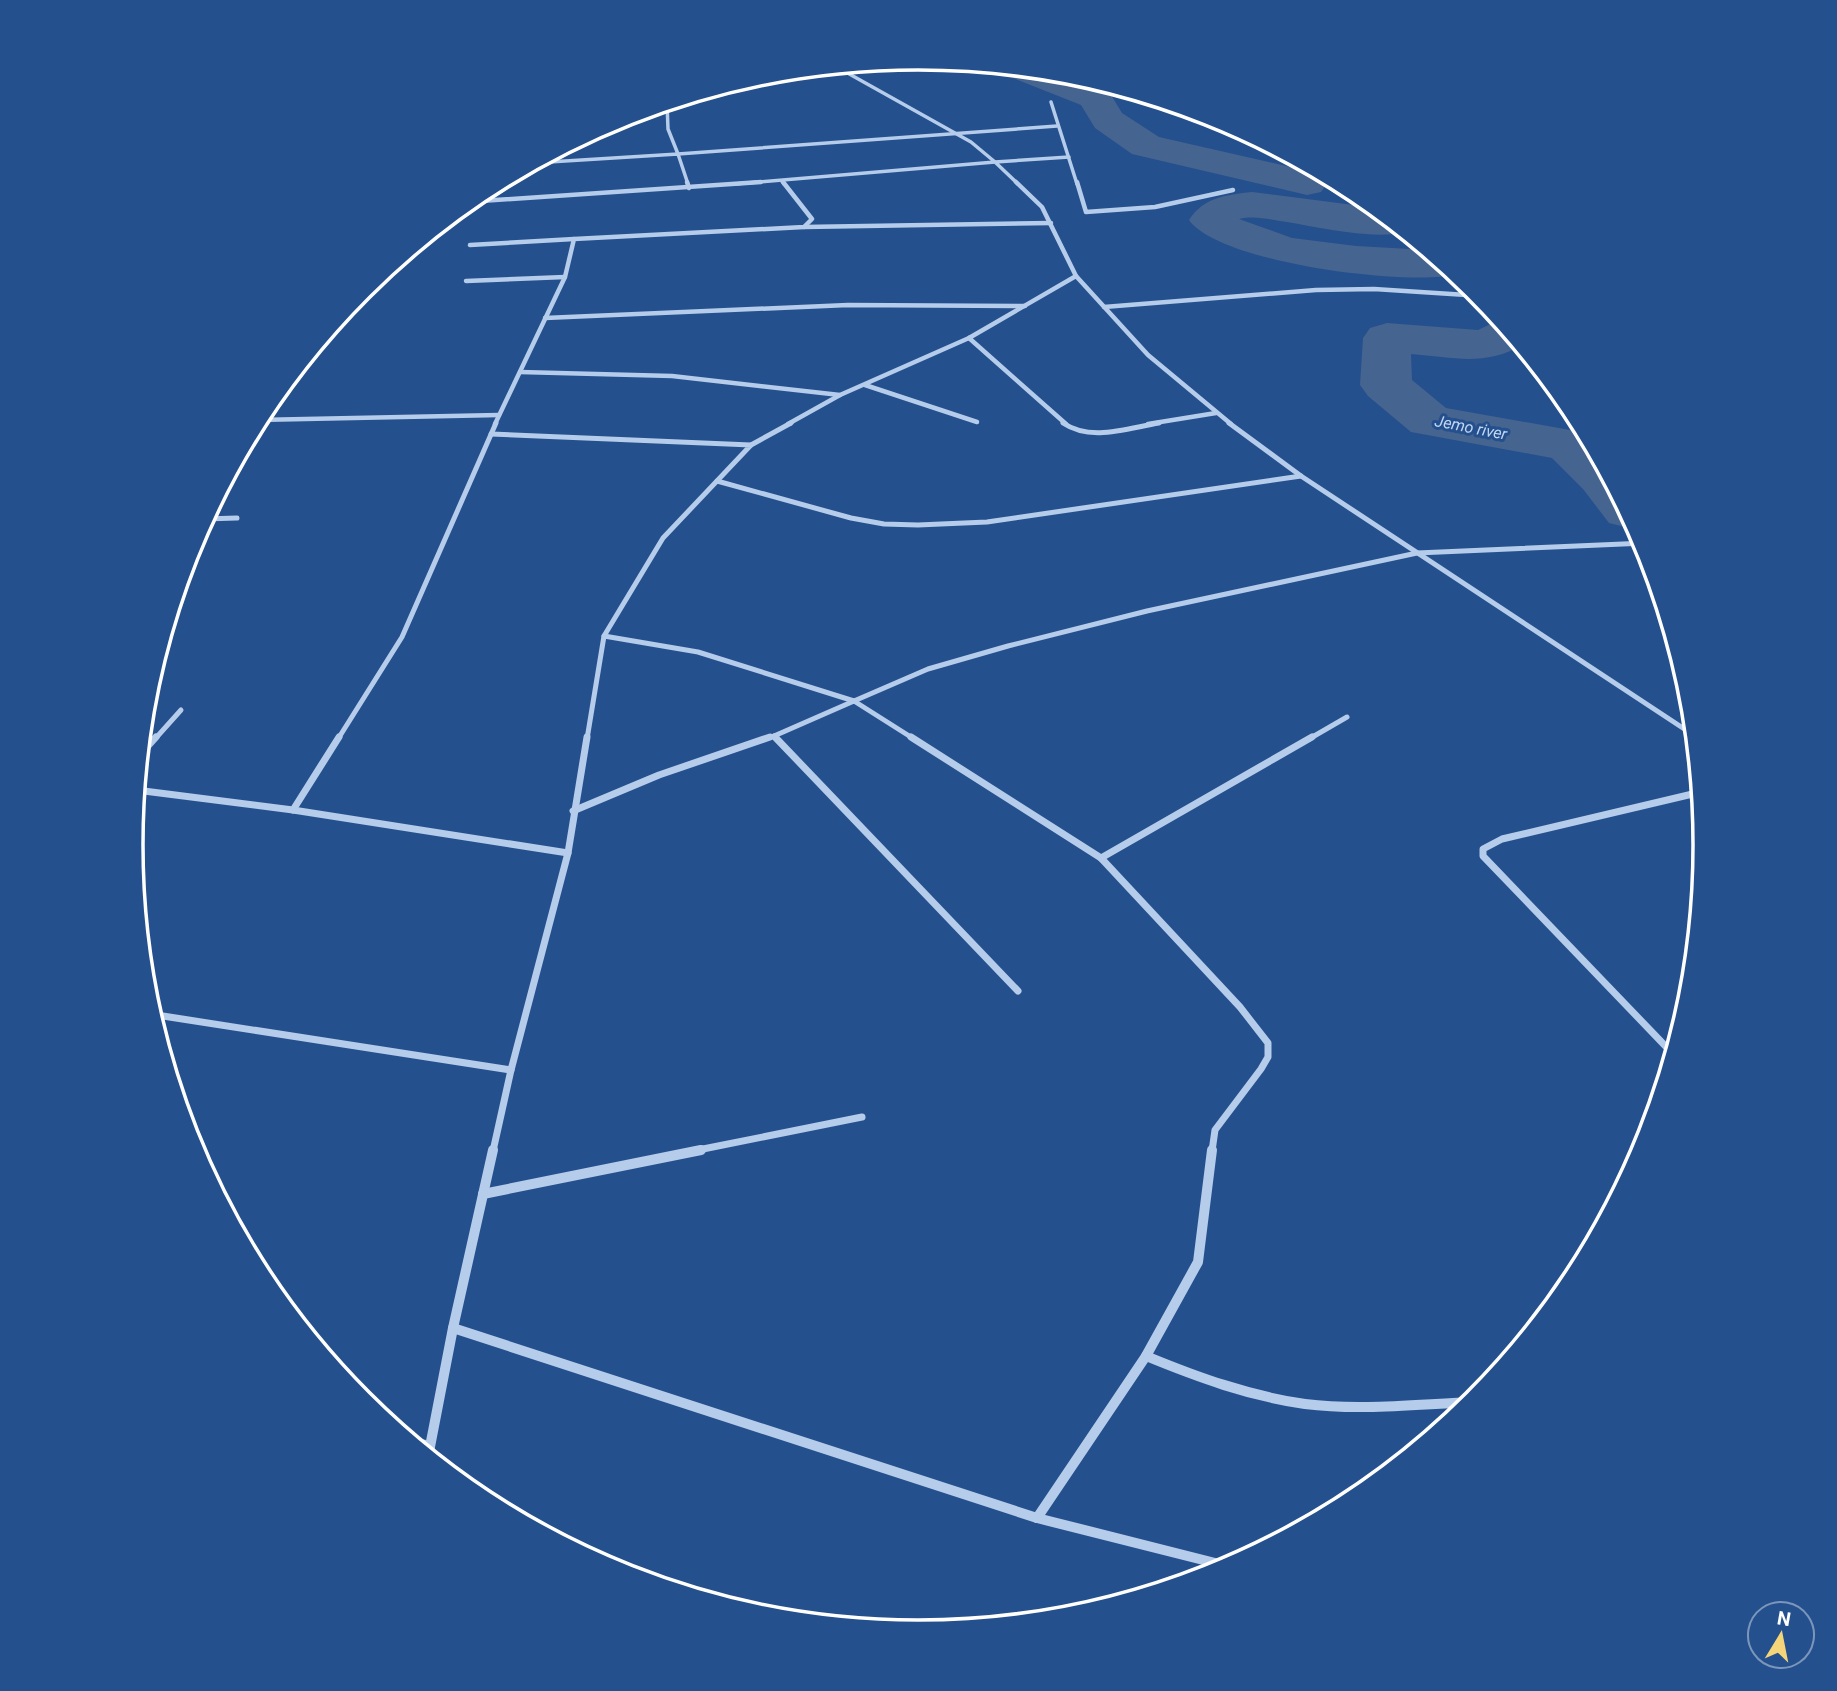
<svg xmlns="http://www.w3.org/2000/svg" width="1837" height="1691" viewBox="0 0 1837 1691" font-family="Roboto,sans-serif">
<rect width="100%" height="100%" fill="#25508e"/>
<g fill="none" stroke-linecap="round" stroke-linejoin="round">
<g fill="#466490" fill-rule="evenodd">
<polygon points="999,66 1058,72 1108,90 1122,113 1159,137 1321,174 1327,183 1321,192 1307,195 1132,154 1095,128 1081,105 1003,74"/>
<path d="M1252 192 1377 208 1406 232C1373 240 1322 228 1287 222 1271 220 1255 215 1239 219L1292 238 1356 246 1428 250 1458 274C1409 287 1219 263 1189 220 1204 197 1226 195 1252 192Z"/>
<path d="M1501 319 1522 345C1484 367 1453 357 1411 354L1412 380 1446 408 1587 433 1637 526 1629 528 1609 523 1583 489 1552 458 1411 432 1368 396 1360 385 1363 338 1370 328 1387 323 1478 330Z"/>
</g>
<g stroke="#b5cceb" stroke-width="3.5">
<polyline points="1051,102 1077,184"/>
<polyline points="667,103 668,129 678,154 1057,126"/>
<polyline points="533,163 678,154 688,184"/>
<polyline points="782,181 784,184"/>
<polyline points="735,184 995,162 971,142 835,66"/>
<polyline points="1018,184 995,162 1069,157"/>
</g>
<g stroke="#b5cceb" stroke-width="4.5">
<polyline points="687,182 689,188"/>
<polyline points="1016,182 1042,207 1076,276"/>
<polyline points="1077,182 1086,212 1155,207 1233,190"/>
<polyline points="466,202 761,182"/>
<polyline points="804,227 1051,223"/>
<polyline points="470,245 574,239"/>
<polyline points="466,281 565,277"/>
<polyline points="1104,307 1316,290 1374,289 1482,296"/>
<polyline points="545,318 848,305 1025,306"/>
<polyline points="969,338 1066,424"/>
<polyline points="520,372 672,376 840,395"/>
<polyline points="865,385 977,422"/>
<polyline points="257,420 499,415"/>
<polyline points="495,424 565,277 574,239 804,227 812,219 783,182"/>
<polyline points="788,424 840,395 969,338 1076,276 1148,355 1231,424"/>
<polyline points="1148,424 1216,413"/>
</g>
<g stroke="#b5cceb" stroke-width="5">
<path d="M1063 423C1091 442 1128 428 1159 423"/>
<polyline points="1229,423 1301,476 1695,736"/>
<polyline points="491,434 751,445 663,538 604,636 587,739"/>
<polyline points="751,445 791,423"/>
<polyline points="717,481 851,518 884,524 918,525 987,522 1301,476"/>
<polyline points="204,519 237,518"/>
<polyline points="604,636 698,652 854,701 928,669 1008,646 1147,611 1417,553 1646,543"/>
<polyline points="774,736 854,701 914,739"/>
<polyline points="155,739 181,710"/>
<polyline points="338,739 402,637 496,423"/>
<polyline points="765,739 774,736 777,739"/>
<polyline points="1309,739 1347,717"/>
</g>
<g stroke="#b5cceb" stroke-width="7">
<polyline points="775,737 1018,991"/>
<polyline points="911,737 1101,858 1240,1007 1268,1043 1268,1057 1261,1069 1215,1130 1212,1151"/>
<polyline points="140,755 156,737"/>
<polyline points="136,790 293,810 568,853"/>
<polyline points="293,810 339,737"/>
<polyline points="573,811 659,775 770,737"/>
<polyline points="1101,858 1312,737"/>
<polyline points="150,1014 511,1070"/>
<polyline points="1674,1055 1483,856 1483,849 1502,839 1701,792"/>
<polyline points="493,1151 511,1070 568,853 587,737"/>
<polyline points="693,1151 862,1117"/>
</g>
<g stroke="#b5cceb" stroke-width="10">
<polyline points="483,1194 701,1150"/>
<polyline points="453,1328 1037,1518 1231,1567"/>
<path d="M1146 1356C1197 1377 1249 1396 1305 1404 1361 1411 1419 1404 1476 1402"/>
<polyline points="410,1442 430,1446"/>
<polyline points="428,1457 453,1328 493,1150"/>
<polyline points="1037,1518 1146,1356 1198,1262 1212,1150"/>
</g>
</g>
<g text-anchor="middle" stroke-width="6" stroke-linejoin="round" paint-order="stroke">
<g font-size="16" font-style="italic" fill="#c1d6f2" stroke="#25508e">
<text transform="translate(1471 427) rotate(11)" y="6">Jemo river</text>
</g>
</g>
<path d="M0 0H1837V1691H0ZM143 845a775 775 0 1 1 1550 0a775 775 0 1 1-1550 0Z" fill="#25508e" fill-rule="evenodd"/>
<path fill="none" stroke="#fff" stroke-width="3.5" d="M143 845a775 775 0 1 1 1550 0a775 775 0 1 1-1550 0Z"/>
<g transform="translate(1781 1635) rotate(10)"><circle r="33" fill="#25508e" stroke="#7c96bb" stroke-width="2"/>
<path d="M0-5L12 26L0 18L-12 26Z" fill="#f4d57a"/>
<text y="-10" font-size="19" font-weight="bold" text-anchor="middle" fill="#ffffff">N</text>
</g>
</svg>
